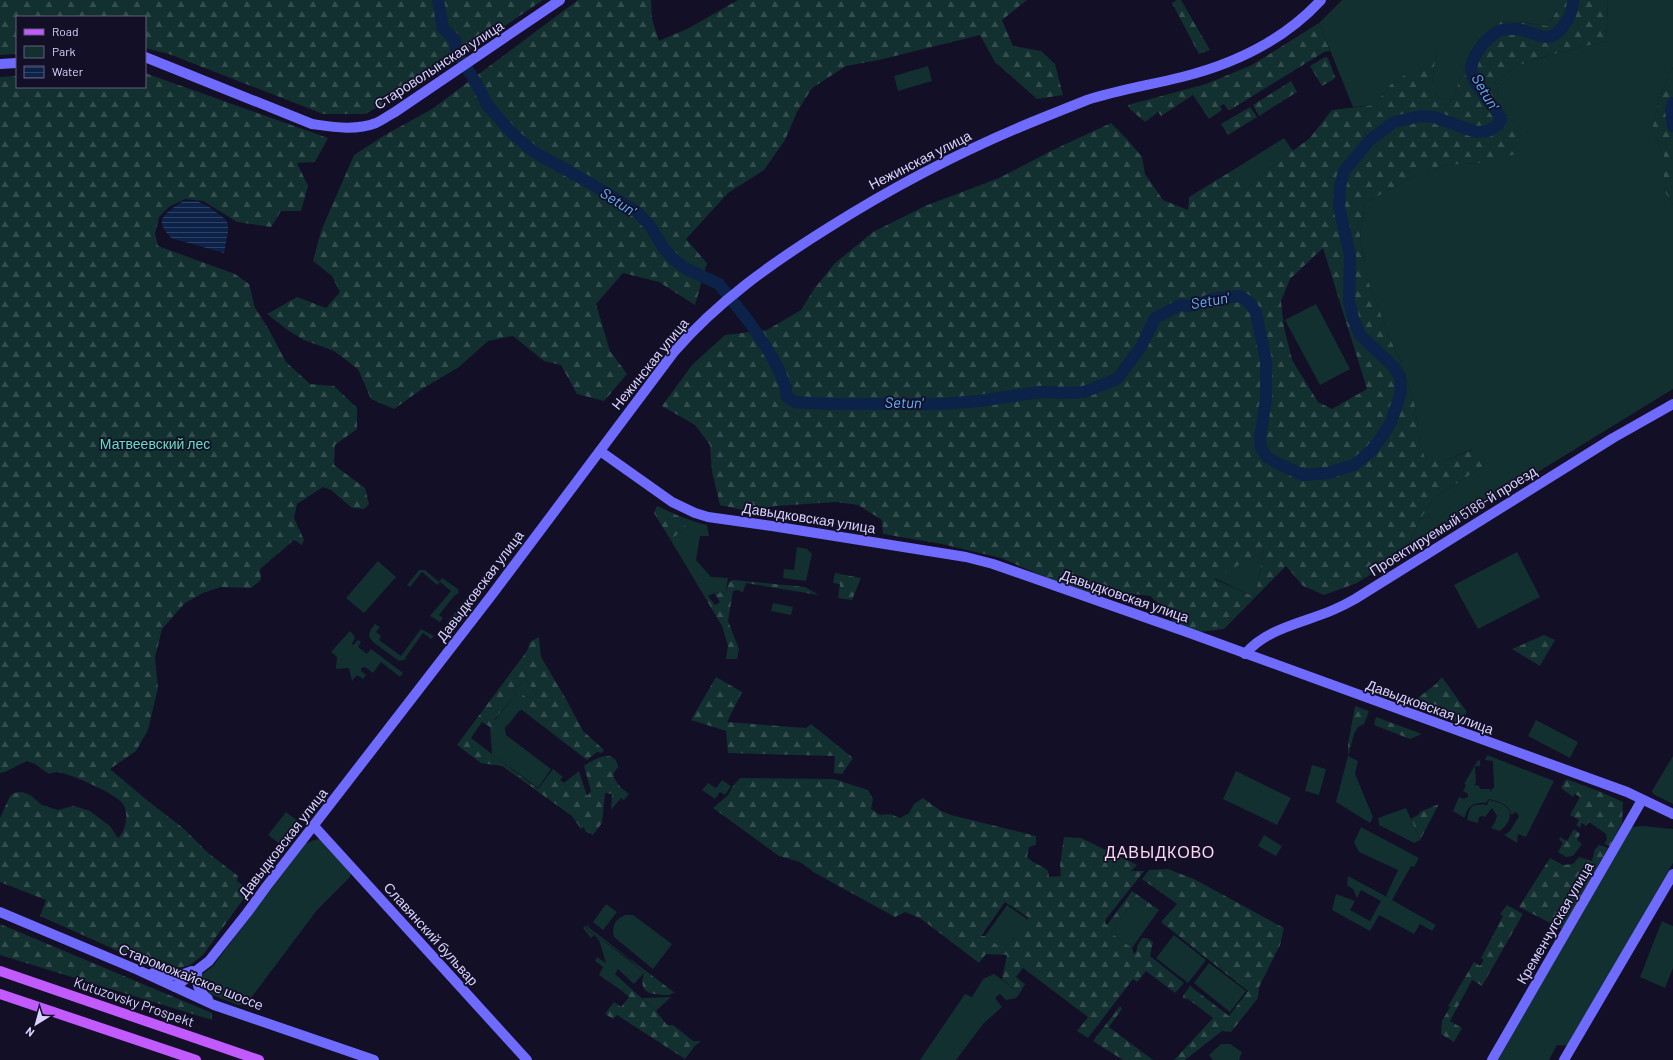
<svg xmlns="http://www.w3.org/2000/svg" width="1673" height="1060" viewBox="0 0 1673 1060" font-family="Barlow,sans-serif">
<defs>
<pattern id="forest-firs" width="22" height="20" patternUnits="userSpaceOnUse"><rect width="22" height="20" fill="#12302f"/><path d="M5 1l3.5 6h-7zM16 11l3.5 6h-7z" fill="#344d4e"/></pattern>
<pattern id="water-rules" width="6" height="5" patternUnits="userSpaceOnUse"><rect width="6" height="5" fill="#0c2248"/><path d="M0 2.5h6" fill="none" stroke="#2f4163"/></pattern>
</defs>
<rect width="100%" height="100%" fill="#130f26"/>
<g fill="#12302f">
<polygon points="1342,0 1553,0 1557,9 1548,26 1526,23 1500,21 1480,39 1469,54 1453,100 1437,98 1432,85 1436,54 1390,85 1375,105 1353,107 1319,23"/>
<polygon points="1608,0 1673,0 1673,67 1659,99 1652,130 1664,156 1664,190 1673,205 1673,389 1357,583 1410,541 1420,520 1434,498 1485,465 1473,449 1445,461 1426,462 1420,443 1414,400 1400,360 1390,339 1367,278 1360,236 1365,203 1418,174 1447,165 1479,163 1522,130 1497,103 1499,80 1516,66 1546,56 1606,41"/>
<polygon points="928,66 932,81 898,91 894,76"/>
<polygon points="1284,138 1293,151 1265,171 1246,191 1233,170"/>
<polygon points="1316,304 1350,369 1320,385 1285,320"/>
<polygon points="679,516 699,523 707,525 709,536 700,536 696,560 711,577 728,578 726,592 714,593 708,596 703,594 670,539 687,529"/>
<polygon points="797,547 807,549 812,554 806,581 783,578 784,569 794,570"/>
<polygon points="1264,551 1255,597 1214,578"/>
<polygon points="1517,552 1540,597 1478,629 1454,585"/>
<polygon points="378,561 396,577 364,613 346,598"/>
<polygon points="419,570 425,570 439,582 442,578 458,589 459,593 454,596 439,615 443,618 440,622 430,616 451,591 440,582 437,585 422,572 410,587 407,585"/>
<polygon points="469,597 472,600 451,628 446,624 465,599"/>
<polygon points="773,603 793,607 791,615 771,611"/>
<polygon points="375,624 380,627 376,632 381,636 379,640 401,656 421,629 434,636 431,639 423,633 405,658 407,659 399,661 373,642 369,636 370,631"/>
<polygon points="350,631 355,637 352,644 353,645 358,640 361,642 358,647 367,654 371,649 403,673 400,677 381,662 373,673 365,667 361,668 361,671 366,675 363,679 357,675 352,681 349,668 336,669 337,657 331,652"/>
<polygon points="525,679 537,694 532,698 522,695 522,710 519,711 508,725 494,721 516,694 513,690"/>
<polygon points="1536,720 1578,742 1570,758 1528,736"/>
<polygon points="490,727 505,727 506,735 551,769 538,788 492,754"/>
<path d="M1487 755 1554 781 1526 837 1518 834 1517 843 1504 835 1510 831 1519 816 1516 812 1511 815C1510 804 1499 802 1489 799L1486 803C1475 802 1467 806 1465 817H1463L1453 811 1459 797 1464 799 1468 797V794L1463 791 1466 785 1464 784 1478 760 1480 761V766H1475L1476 783 1474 785 1479 786 1480 789H1490V792L1494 787 1493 761 1485 760Z"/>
<polygon points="1348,756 1358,761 1355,774 1373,817 1370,823 1336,802"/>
<polygon points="1673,756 1673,804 1653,794 1652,791"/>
<polygon points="1312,765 1326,769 1319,795 1305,791"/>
<polygon points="1236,771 1291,798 1277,825 1223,799"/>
<polygon points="722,780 731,786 725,795 720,792 715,799 702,790 708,783 716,788"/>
<path d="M1489 800C1493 801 1498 802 1502 804 1516 810 1509 825 1500 831L1491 828 1495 822 1497 816 1492 808 1485 817 1482 816 1479 817 1478 823 1467 820C1470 807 1470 803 1487 805Z"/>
<polygon points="1406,808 1420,840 1414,843 1379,825 1378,818"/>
<polygon points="286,812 298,821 280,844 268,835"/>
<polygon points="1643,826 1673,829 1673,863 1570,1046 1557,1045 1549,1060 1498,1060 1627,830 1631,827"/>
<polygon points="1361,827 1419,858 1414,867 1411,866 1392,900 1436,925 1432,931 1420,924 1414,934 1379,915 1370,931 1332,910 1336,894 1355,901 1350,910 1370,921 1381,901 1361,890 1357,898 1353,889 1347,885 1348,876 1389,898 1386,896 1398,870 1359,852 1354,842"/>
<polygon points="1264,835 1282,846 1276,856 1258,846"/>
<polygon points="319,839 351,872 350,877 317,910 248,1002 243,1005 238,1005 202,991 201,975 213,966 305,844 314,840"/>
<polygon points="1135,899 1156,914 1132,948 1111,933"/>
<polygon points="606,904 617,912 603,930 593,922"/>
<polygon points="1007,905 1027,919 1004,951 985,936"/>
<path d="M625 915H633L672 944 653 969 614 937C611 927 615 919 625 915Z"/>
<polygon points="1662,921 1673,926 1673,968 1665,988 1640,977"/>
<path d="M586 925 587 930C607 943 626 957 644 973L634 984 618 969 615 974 627 985 622 991 599 975 603 967 595 961 597 957 606 963 599 940 594 935 591 938 583 928Z"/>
<polygon points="1174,935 1206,960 1188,983 1156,958"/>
<polygon points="1209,963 1246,991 1230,1012 1194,983"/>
<polygon points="994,974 1020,993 1016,998 1006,1000 1000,994 995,998 1002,1007 983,1024 956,1060 920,1060 965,994 972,997 983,979"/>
<polygon points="671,997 656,1011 642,998"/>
<polygon points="1221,1044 1230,1044 1242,1052 1239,1060 1213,1060 1209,1055"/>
</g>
<g fill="url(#forest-firs)" fill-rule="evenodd">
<polygon points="0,0 543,0 412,89 365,114 323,114 169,54 145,48 145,17 17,17 17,54 0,55"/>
<polygon points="578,0 651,0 652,19 659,41 689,28 738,0 1027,0 1002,20 1013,46 1041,51 1055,64 1063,95 1037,99 995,62 980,35 879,60 846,66 812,88 797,112 785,140 764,170 728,193 686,239 707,263 695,305 659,282 623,273 596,304 610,351 627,374 604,401 577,394 561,365 544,361 513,336 488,341 459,367 422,389 394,409 371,399 358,369 334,351 304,340 289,331 267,314 297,297 326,308 340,292 332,276 313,261 321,231 354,155 385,135 432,109"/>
<polygon points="1177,0 1181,0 1210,50 1199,54 1172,3"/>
<path d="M1553 0H1608L1606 41 1546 56 1516 66 1499 80 1497 103 1522 130 1516 154 1479 163 1447 165 1418 174 1365 203 1360 236 1367 278 1390 339 1400 360 1414 400 1420 443 1426 461H1445L1474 449 1484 461 1485 465 1434 498 1420 520 1410 541 1357 583 1324 595 1303 586 1286 566 1224 629 1199 632 1176 625 1158 603 1150 596 1109 591 1097 595 1059 583 1001 558 942 544 883 534 882 520 858 505 836 502 775 506 747 511 720 505 712 472 710 445 695 425 662 406 692 365 725 335 767 330 801 310 814 289 835 263 873 232 925 206 999 178 1053 150 1111 123 1127 139 1142 157 1145 174 1163 200 1188 210 1189 197 1233 170 1247 190 1265 171 1309 139 1332 110 1375 105 1390 85 1436 53 1432 85 1437 98 1453 100 1469 54 1480 39 1500 21 1526 23 1548 26 1557 10ZM1323 248 1367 389 1332 409 1318 402 1292 360 1284 327 1281 301 1290 279ZM1264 551 1255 597 1214 579Z"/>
<polygon points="1319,23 1330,51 1324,52 1230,110 1228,110 1224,104 1220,106 1222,110 1209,119 1193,95 1161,116 1158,112 1145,122 1130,109 1128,105 1206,84 1252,65"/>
<polygon points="1325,57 1328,58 1335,77 1334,79 1322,86 1310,66"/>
<polygon points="1673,67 1673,205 1664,190 1664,156 1652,130 1659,99"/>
<path d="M145 73 328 138 315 162 297 163 308 186 301 211H281L271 227 237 222 203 201 185 199 169 207 159 217 155 234 158 246 235 274 249 284 255 308 268 328 286 362 310 384 334 386 357 408V429L335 445 334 465 365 488 369 504 364 509 352 508 331 490 323 487 297 504 294 518 304 540 302 545 294 540 260 569 261 580 251 588 221 587 203 593 185 603 162 629 155 658 158 688 148 730 136 751 110 769 148 801 183 828 207 852 238 876 237 881 247 888V894L203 955 190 965 165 972 40 916 46 900 0 882V818L10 796 14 793 22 792 30 795 42 805 58 810 74 806 90 811 110 826 118 838C126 831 129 813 123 804 117 794 69 773 57 772 55 772 51 773 49 774L35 764 27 761 5 772 0 773V77L17 76V87H145Z"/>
<polygon points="1291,81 1297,92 1259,116 1253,105"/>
<polygon points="1250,107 1257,117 1228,135 1221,124"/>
<polygon points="657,506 679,516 687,529 670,539 654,513"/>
<polygon points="835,573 861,578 852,600 838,598 840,584 833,583"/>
<polygon points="733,580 805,587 819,595 746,583 743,592 737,590 733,591 728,621 739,649 737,659 726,659 728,646 722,626 703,594 708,596 715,605 720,602 714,593 726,592 729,582"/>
<polygon points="1544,635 1555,640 1540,666 1512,649"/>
<path d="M539 637 541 657 566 699 583 731 604 750 602 753 597 752 587 760 522 710V695L532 698 537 694 525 679 513 690 516 694 494 720 508 725 505 727H490L482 722 471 738 538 789 553 769 563 777 560 780 564 783 579 771 587 796 591 791 584 766C594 759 615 747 618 767L613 774C616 784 621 788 629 794L624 800 621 798 611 810 612 794 605 793 602 823 593 835 585 831 584 827 581 829 572 816 502 766 481 763 457 745 527 651 530 642Z"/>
<polygon points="716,677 742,692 727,722 806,728 811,724 853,758 842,774 834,773 835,756 728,753 726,731 691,720"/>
<polygon points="1442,677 1467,712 1459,723 1410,704 1436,684"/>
<polygon points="1355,706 1369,711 1364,724 1358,727 1354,734 1348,756 1348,744"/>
<polygon points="1376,717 1422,734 1410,739 1374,725"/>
<path d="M740 778 834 779 868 790 873 799 871 809 880 815 890 814 900 818 909 813 914 804 923 798 941 811 951 815 1036 836V845L1029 847 1027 857C1033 864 1042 865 1048 871L1049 877 1061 876 1060 865 1064 837 1081 838 1137 865 1131 871H1144L1106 919 1105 923 1107 925 1132 891 1159 910 1156 914 1135 899 1111 933 1132 948 1134 954 1137 950V946L1142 938H1147L1153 942 1150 956 1184 983 1175 993 1146 971 1137 982 1133 979 1088 1038 1077 1031 1088 1017 1023 968 1016 977 1025 984 1020 993 1002 979 1007 955 986 954 979 963 920 918 905 912 895 917 815 873 800 862 779 856 713 808 728 795 733 786ZM1005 902 1029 918 1027 919 1004 950 985 936H981Z"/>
<polygon points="1566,779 1601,792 1623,802 1622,823 1610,846 1604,844 1607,840 1606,834 1589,822 1586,826 1582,823 1580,828 1576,825 1579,820 1570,815 1580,797 1575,794 1573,797 1561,788"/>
<polygon points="1439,804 1420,840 1411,819 1418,815 1420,812"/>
<polygon points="1574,829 1580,834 1577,840 1582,844 1573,856 1566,857 1558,852 1563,843 1559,839 1560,837 1567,841"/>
<polygon points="1599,845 1608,848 1562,929 1519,907 1550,858 1563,865 1573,864 1579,857 1592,861 1595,849"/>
<polygon points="1168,869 1194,879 1284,928 1280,945 1259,987 1258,998 1231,1032 1222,1031 1185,1060 1174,1060 1213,1018 1188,999 1183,999 1183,996 1190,986 1229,1016 1248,991 1161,922 1177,904 1142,879 1149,870"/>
<polygon points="1507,905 1523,914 1482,986 1472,980 1450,1021 1462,1028 1454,1042 1441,1034 1442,1021 1450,1007 1448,1006 1474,962 1480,966 1484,960 1481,958 1503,916 1500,914"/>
<polygon points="0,924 212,1013 212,1020 0,955"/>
<path d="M590 924 588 927 675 993H672L670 995C654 995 637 995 644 973L628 958 588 930 587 926Z"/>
<polygon points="627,985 656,1011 667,1025 673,1025 693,1041 701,1041 695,1046 685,1059 617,1015 613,1019 605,1014 614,1002 621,1007 629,997 622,991"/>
<polygon points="1120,1006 1122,1009 1109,1027 1153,1060 1123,1060 1093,1041"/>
</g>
<path fill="url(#water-rules)" d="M183 201H197L208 206 225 219 228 224V232L224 253 171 238C168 234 163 229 162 224 160 214 177 206 183 201Z"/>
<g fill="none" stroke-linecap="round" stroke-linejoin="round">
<g stroke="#0c2248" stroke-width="12">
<path d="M438 0 443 28 455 40 456 50 476 83 488 106 513 134 534 152 590 183 637 212 651 227 664 249 677 262 687 269 719 284 750 323 766 347 778 368 786 388V396L795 402 829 404H942L979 401 1039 392 1070 393 1084 392 1117 379 1141 347 1155 318 1180 305 1191 306 1217 298 1240 296 1250 303 1256 313 1266 360V399L1260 439 1261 448 1267 457 1275 462 1303 475 1328 473 1354 465 1370 452 1381 438 1391 422 1401 392 1400 377 1393 366 1360 335 1353 318 1349 301 1350 255 1339 207 1340 187 1344 171 1370 140 1394 122 1421 116 1434 117 1476 132 1488 131 1498 125 1501 119C1493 104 1480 93 1473 78 1466 61 1483 41 1497 32 1500 30 1507 29 1512 29 1531 26 1547 51 1564 25 1570 17 1573 10 1573 0"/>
<polyline points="1673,103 1671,110 1673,126"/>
</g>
<g stroke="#6f6bff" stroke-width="10">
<path d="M145 57 312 124C333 127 355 131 376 123 383 120 389 115 395 112L560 0"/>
<polyline points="0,64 17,63"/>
<polyline points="600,451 672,502 695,513 708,517 772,526 966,557 993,564 1184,631 1627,792 1673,814"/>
<path d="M1245 654C1267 628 1303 623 1333 610 1340 607 1348 603 1355 599L1613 438 1673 404"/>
<polyline points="314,826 527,1060"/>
<polyline points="0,912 138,970 214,1005 374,1060"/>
<path d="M197 972C196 984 198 991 208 999"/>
<polyline points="153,973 178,976 192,971"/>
<path d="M175 987 209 961 247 913 266 887 491 596 674 352C718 301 772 263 828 228 896 185 967 148 1042 118 1057 112 1072 106 1087 100 1118 90 1150 85 1182 77 1234 64 1284 40 1321 0"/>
<polyline points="1492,1060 1642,800"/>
<polyline points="1564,1060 1673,874"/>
</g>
<g stroke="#c25bff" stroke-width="10">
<polyline points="0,971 259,1060"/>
<polyline points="0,994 196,1060"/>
</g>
</g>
<g text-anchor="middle" stroke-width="3.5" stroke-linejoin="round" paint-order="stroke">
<g font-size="14" fill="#d9d4ff" stroke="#130f26">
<text transform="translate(439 65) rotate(-33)" y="5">Староволынская улица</text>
<text transform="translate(920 160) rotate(-27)" y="5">Нежинская улица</text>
<text transform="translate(650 364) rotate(-51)" y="5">Нежинская улица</text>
<text transform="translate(809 518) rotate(9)" y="5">Давыдковская улица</text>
<text transform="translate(1453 521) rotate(-32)" y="5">Проектируемый 5186-й проезд</text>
<text transform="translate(480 586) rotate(-53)" y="5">Давыдковская улица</text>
<text transform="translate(1125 596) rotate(19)" y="5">Давыдковская улица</text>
<text transform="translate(1430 707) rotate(20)" y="5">Давыдковская улица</text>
<text transform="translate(283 843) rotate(-52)" y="5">Давыдковская улица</text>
<text transform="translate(1555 923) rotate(-60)" y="5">Кременчугская улица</text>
<text transform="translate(431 934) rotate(48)" y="5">Славянский бульвар</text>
<text transform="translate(191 977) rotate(22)" y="5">Староможайское шоссе</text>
<text transform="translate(134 1002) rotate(19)" y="5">Kutuzovsky Prospekt</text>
</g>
<g font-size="14" fill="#5fe0c0" stroke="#130f26">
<text x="155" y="449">Матвеевский лес</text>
</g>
<g font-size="15" font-style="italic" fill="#62b6ff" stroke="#130f26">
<text transform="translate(1485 92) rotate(60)" y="5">Setun'</text>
<text transform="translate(618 202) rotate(33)" y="5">Setun'</text>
<text transform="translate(1210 301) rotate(-10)" y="5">Setun'</text>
<text transform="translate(904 403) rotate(1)" y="5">Setun'</text>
</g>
<g font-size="16" letter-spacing="1" fill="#ffd6f0" stroke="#130f26">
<text x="1160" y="858">ДАВЫДКОВО</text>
</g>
</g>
<rect x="16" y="16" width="130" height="72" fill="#130f26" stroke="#625e7d"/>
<rect x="24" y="29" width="20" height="6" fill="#c25bff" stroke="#625e7d"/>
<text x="52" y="36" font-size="12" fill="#d9d4ff">Road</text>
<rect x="24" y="46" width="20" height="12" fill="#12302f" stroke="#625e7d"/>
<text x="52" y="56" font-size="12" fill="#d9d4ff">Park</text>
<rect x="24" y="66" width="20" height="12" fill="url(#water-rules)" stroke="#625e7d"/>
<text x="52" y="76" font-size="12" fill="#d9d4ff">Water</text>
<g transform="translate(36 1024) rotate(217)" stroke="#130f26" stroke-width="3" paint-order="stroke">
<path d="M0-3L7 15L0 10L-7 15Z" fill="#d9d4ff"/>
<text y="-6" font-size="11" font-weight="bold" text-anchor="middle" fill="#d9d4ff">N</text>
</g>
</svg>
